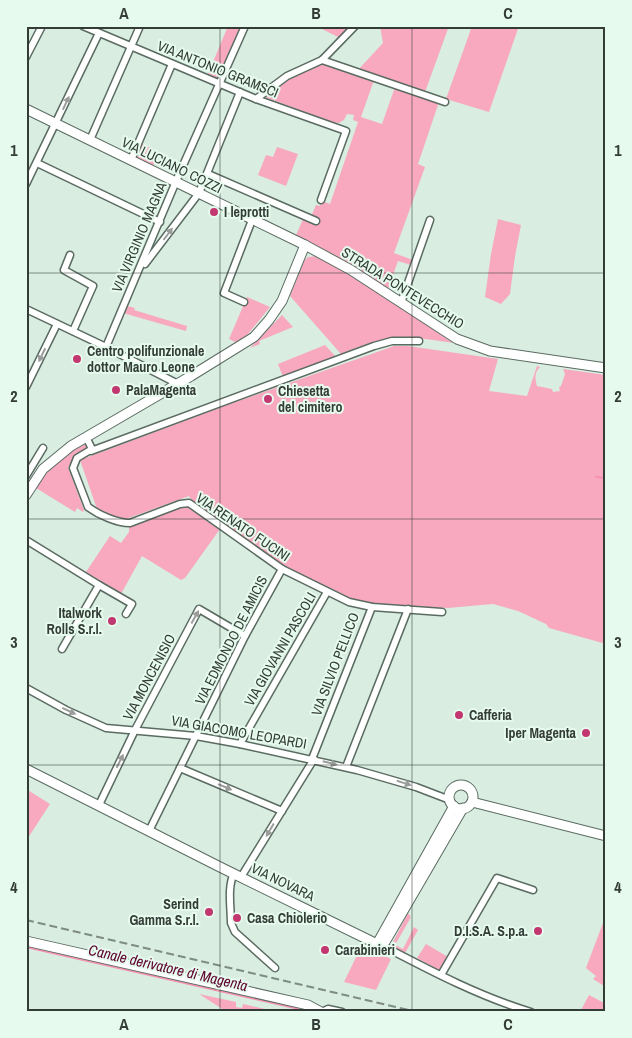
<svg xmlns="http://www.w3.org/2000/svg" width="632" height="1038" viewBox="0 0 632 1038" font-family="'Archivo Narrow',sans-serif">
<rect width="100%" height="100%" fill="#d9ede1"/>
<g fill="#f8a9c0">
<polygon points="228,26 242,26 219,79 208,74"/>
<polygon points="316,26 351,26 340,38"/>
<polygon points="380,26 449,26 425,92 358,70 383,43"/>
<polygon points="472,26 519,26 489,112 446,99"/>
<polygon points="322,61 329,66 374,80 361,117 382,124 395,87 439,102 418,164 425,167 394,253 413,260 411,265 398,261 388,289 351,264 296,235 304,217 310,219 316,205 320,206 322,201 330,204 358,122 353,120 354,115 347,114 344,120 339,123 331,122 262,96 287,79 312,69"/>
<polygon points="142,144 159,152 153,166 137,158"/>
<polygon points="277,147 298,154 286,186 258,175 266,155 273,157"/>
<polygon points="498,219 521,225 515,256 510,294 501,304 485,297 491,254"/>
<path d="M317 256 351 274 453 343C432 340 408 335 386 339 370 342 356 348 341 354L290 296 304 261 308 257Z"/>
<polygon points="247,297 270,307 244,339 235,342 229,339"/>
<polygon points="127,306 135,308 134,310 187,326 186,331 123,313"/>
<polygon points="282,315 293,327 259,341 260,344 250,348"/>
<polygon points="325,345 336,357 283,377 278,364"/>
<path d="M394 346H408L498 359 489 391 527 396 537 366 540 367C534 373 535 379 537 386L552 389 553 392 560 391 559 387 561 386 565 374 563 369 606 375V644L549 628 546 624 518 611 493 604 448 608 376 605 346 599 285 568 192 501 189 496 123 520 97 509 80 460 227 405Z"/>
<path d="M84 444 86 446V451L76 456 68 467 84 510 83 512 77 508 75 512 36 488C49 467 63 457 84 444Z"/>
<polygon points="187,505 220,529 185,578 181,580 142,556 121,594 86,572 110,536 121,543 129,532 129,527"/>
<polygon points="26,789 50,804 26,841"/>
<polygon points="408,913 411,917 395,945 403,949 414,927 418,930 405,953 391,946"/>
<polygon points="606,915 606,987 593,979 596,976 586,968"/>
<polygon points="426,944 448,957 439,970 417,958"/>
<polygon points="364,946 391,959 376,990 344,982 360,949 362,950"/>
<polygon points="199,994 236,1002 236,1007 242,1008 243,1004 278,1012 227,1012"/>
<polygon points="589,995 606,1004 606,1012 580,1012"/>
</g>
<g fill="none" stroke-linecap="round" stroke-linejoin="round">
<g stroke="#f691b1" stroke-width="2">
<polyline points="596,477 606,478"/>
<polyline points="26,947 295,1008 305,1012"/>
</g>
<defs>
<g id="street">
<polyline points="83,26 256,99 346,131 321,200"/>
<polyline points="26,57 42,26"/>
<polyline points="322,60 445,102"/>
<polyline points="256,99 287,76 322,60 355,26"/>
<polyline points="90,140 140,26"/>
<polyline points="131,160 172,64"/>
<polyline points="37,163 160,222"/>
<polyline points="208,174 316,221"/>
<polyline points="26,184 99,33"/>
<polyline points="70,255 64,270 93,286 73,331"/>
<polyline points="145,264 199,193 240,92"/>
<polyline points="244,302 224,293 252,220"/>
<polyline points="401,303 430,220"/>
<polyline points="26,309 106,347 178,384"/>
<polyline points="106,347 177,179 245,26"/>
<polyline points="26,387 57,324"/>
<path d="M86 437 92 449 77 458 73 468 88 507C99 515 117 523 130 523L180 504 189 503 282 569 349 602 372 607 442 612"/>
<polyline points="91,451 374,346 392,341 419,341"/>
<polyline points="26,476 43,448"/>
<polyline points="26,540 99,585 132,604 126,614"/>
<polyline points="62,649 99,585"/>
<polyline points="26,688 66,710 106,728 196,736 240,744 357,770 416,787 450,800"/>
<polyline points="240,744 327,592"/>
<polyline points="312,759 372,607"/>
<polyline points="346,767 408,609"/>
<polyline points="180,768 282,811"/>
<polyline points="99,805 135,730 199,609 245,636"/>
<polyline points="149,831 245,636 282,569"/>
<path d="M234 873C227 888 231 907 231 923L235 932 275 968"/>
<polyline points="241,877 314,759"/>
<path d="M381 944 387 948C433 972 481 997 531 1012"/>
<polyline points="441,975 497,878 533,890"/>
<polyline points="322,1012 328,1009 342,1012"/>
</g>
<g id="secondary">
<polyline points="26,109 305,245 351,270 457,339 490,351 606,368"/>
<polyline points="26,495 43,469 71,446 191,376 254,337 269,320 282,301 305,245"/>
<polyline points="26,769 220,867 377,944 385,942 388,937 463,808"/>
<circle cx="461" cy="797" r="12"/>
<polyline points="472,802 606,836"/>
<polyline points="26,941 308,1005 321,1012"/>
<polyline points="377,944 454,806"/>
</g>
</defs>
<use href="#street" stroke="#5a6b61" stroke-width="9"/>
<use href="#secondary" stroke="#5a6b61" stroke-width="11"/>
<use href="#street" stroke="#fff" stroke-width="6"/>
<use href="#secondary" stroke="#fff" stroke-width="9"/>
<polyline stroke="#7f8c84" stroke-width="2" stroke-dasharray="8 4" stroke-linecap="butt" points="26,920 417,1012"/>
</g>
<defs><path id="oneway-solid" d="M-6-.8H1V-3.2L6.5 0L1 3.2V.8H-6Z" transform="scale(1.25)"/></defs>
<g fill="#9a9e9b">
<use href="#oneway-solid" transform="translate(66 103) rotate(-65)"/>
<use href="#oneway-solid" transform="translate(168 234) rotate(-53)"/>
<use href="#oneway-solid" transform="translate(42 355) rotate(116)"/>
<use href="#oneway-solid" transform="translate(195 617) rotate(-61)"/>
<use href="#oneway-solid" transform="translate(69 711) rotate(25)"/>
<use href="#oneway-solid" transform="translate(120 761) rotate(-63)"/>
<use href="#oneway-solid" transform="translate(330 763) rotate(14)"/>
<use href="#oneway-solid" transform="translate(404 783) rotate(17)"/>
<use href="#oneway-solid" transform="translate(225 787) rotate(23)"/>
<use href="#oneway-solid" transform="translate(270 830) rotate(121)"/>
</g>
<path fill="none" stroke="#343c37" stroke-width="1" stroke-opacity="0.55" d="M220 26V1012M412 26V1012M26 273H606M26 519H606M26 765H606"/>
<g fill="#c2376f" stroke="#e6fbee" stroke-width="2">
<circle cx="214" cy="212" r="5"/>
<circle cx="77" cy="359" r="5"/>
<circle cx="116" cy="390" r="5"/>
<circle cx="268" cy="399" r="5"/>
<circle cx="112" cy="621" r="5"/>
<circle cx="459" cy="715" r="5"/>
<circle cx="586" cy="733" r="5"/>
<circle cx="209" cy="912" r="5"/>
<circle cx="237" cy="918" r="5"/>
<circle cx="538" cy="931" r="5"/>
<circle cx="325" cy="950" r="5"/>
</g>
<g text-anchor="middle" stroke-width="4" stroke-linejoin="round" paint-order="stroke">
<g font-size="14" fill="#343c37" stroke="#e6fbee">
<text transform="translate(218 69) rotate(22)" y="5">VIA ANTONIO GRAMSCI</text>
<text transform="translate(172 165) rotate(26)" y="5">VIA LUCIANO COZZI</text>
<text transform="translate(139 237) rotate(-67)" y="5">VIA VIRGINIO MAGNA</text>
<text transform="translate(403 288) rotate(32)" y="5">STRADA PONTEVECCHIO</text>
<text transform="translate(243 527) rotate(34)" y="5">VIA RENATO FUCINI</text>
<text transform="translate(231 640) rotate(-63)" y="5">VIA EDMONDO DE AMICIS</text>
<text transform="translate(280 649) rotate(-60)" y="5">VIA GIOVANNI PASCOLI</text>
<text transform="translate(335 664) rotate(-69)" y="5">VIA SILVIO PELLICO</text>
<text transform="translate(149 677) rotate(-62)" y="5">VIA MONCENISIO</text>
<text transform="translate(239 732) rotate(10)" y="5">VIA GIACOMO LEOPARDI</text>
<text transform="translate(283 882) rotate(26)" y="5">VIA NOVARA</text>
</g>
<g font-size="14" font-weight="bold" fill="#343c37" stroke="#e6fbee" text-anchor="start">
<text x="224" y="217">I leprotti</text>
<text x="87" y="356">Centro polifunzionale<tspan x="87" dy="16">dottor Mauro Leone</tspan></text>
<text x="126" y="395">PalaMagenta</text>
<text x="278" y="396">Chiesetta<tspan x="278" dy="16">del cimitero</tspan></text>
<text x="102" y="618" text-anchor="end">Italwork<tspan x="102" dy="16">Rolls S.r.l.</tspan></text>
<text x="469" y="720">Cafferia</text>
<text x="576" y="738" text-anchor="end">Iper Magenta</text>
<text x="199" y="909" text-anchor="end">Serind<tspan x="199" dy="16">Gamma S.r.l.</tspan></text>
<text x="247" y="923">Casa Chiolerio</text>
<text x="528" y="936" text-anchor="end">D.I.S.A. S.p.a.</text>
<text x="335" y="955">Carabinieri</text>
</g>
<g font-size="15" font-style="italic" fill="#5e022e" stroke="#e6fbee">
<text transform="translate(168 968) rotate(13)" y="5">Canale derivatore di Magenta</text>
</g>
</g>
<rect width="632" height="1038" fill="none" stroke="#e6fbee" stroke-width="55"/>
<rect x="28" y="28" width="576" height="982" fill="none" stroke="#343c37" stroke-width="2"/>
<g font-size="16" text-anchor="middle" font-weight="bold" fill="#343c37">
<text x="124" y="19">A</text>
<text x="316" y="19">B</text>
<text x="508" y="19">C</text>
<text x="14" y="156">1</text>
<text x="618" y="156">1</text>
<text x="14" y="402">2</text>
<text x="618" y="402">2</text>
<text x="14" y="648">3</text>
<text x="618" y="648">3</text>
<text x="14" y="893">4</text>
<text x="618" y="893">4</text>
<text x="124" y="1030">A</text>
<text x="316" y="1030">B</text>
<text x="508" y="1030">C</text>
</g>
</svg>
